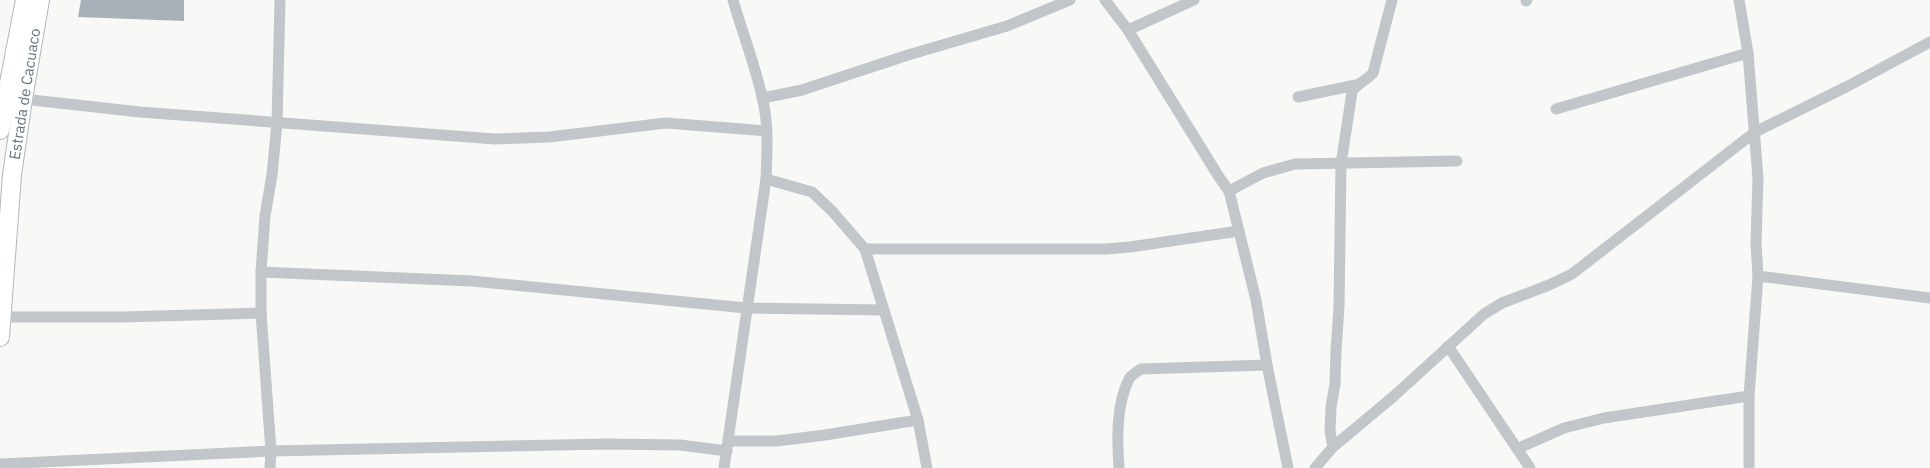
<svg xmlns="http://www.w3.org/2000/svg" width="1930" height="468" viewBox="0 0 1930 468" font-family="'IBM Plex Sans',sans-serif">
<rect width="100%" height="100%" fill="#f8f8f6"/>
<polygon fill="#a8b1b7" points="81,0 184,0 184,21 78,17"/>
<g fill="none" stroke-linecap="round" stroke-linejoin="round">
<defs>
<g id="primary">
<polyline points="0,130 25,0"/>
<polyline points="0,337 12,175 23,99 40,0"/>
</g>
</defs>
<use href="#primary" stroke="#b3b8bc" stroke-width="20"/>
<g stroke="#c1c6ca" stroke-width="11">
<polyline points="1105,0 1128,30 1219,177 1229,191 1256,300 1267,365 1288,468"/>
<polyline points="1739,0 1748,53 1758,178 1756,243 1758,276 1749,396 1749,468"/>
<polyline points="1526,1 1527,0"/>
<polyline points="1128,30 1194,0"/>
<polyline points="1298,97 1356,85"/>
<polyline points="763,98 802,90 908,55 1007,26 1070,0"/>
<polyline points="23,99 140,112 495,139 549,137 666,123 766,131"/>
<polyline points="1556,109 1748,53"/>
<polyline points="766,179 812,192 832,211 865,249 918,420 927,468"/>
<polyline points="1229,191 1263,173 1295,164 1457,161"/>
<polyline points="865,249 1106,249 1130,247 1239,231"/>
<polyline points="261,272 472,281 746,308 884,310"/>
<polyline points="1758,276 1930,298"/>
<polyline points="1,317 122,317 261,313"/>
<polyline points="1448,346 1530,468"/>
<polyline points="729,441 777,441 825,435 918,420"/>
<path d="M1333 447 1330 431 1331 407 1335 384 1336 351 1339 307 1341 164 1352 92C1357 83 1366 81 1373 73L1392 0"/>
<polyline points="1519,448 1564,428 1604,418 1749,396"/>
<polyline points="0,464 271,451 607,444 680,445 727,451"/>
<polyline points="270,468 271,451 261,313 261,272 265,216 272,175 277,123 280,0"/>
<path d="M724 468 766 179C767 152 769 123 762 97 755 64 742 32 733 0"/>
<path d="M1119 468C1117 440 1116 405 1129 379 1131 375 1137 372 1141 369L1267 365"/>
<polyline points="1315,468 1333,447 1394,396 1484,314 1502,303 1549,285 1572,274 1755,132 1848,86 1930,42"/>
</g>
<use href="#primary" stroke="#fff" stroke-width="18"/>
</g>
<g text-anchor="middle" stroke-width="5" stroke-linejoin="round" paint-order="stroke">
<g font-size="15" fill="#637581" stroke="#fff">
<text transform="translate(25 94) rotate(-81)" y="5">Estrada de Cacuaco</text>
</g>
</g>
</svg>
